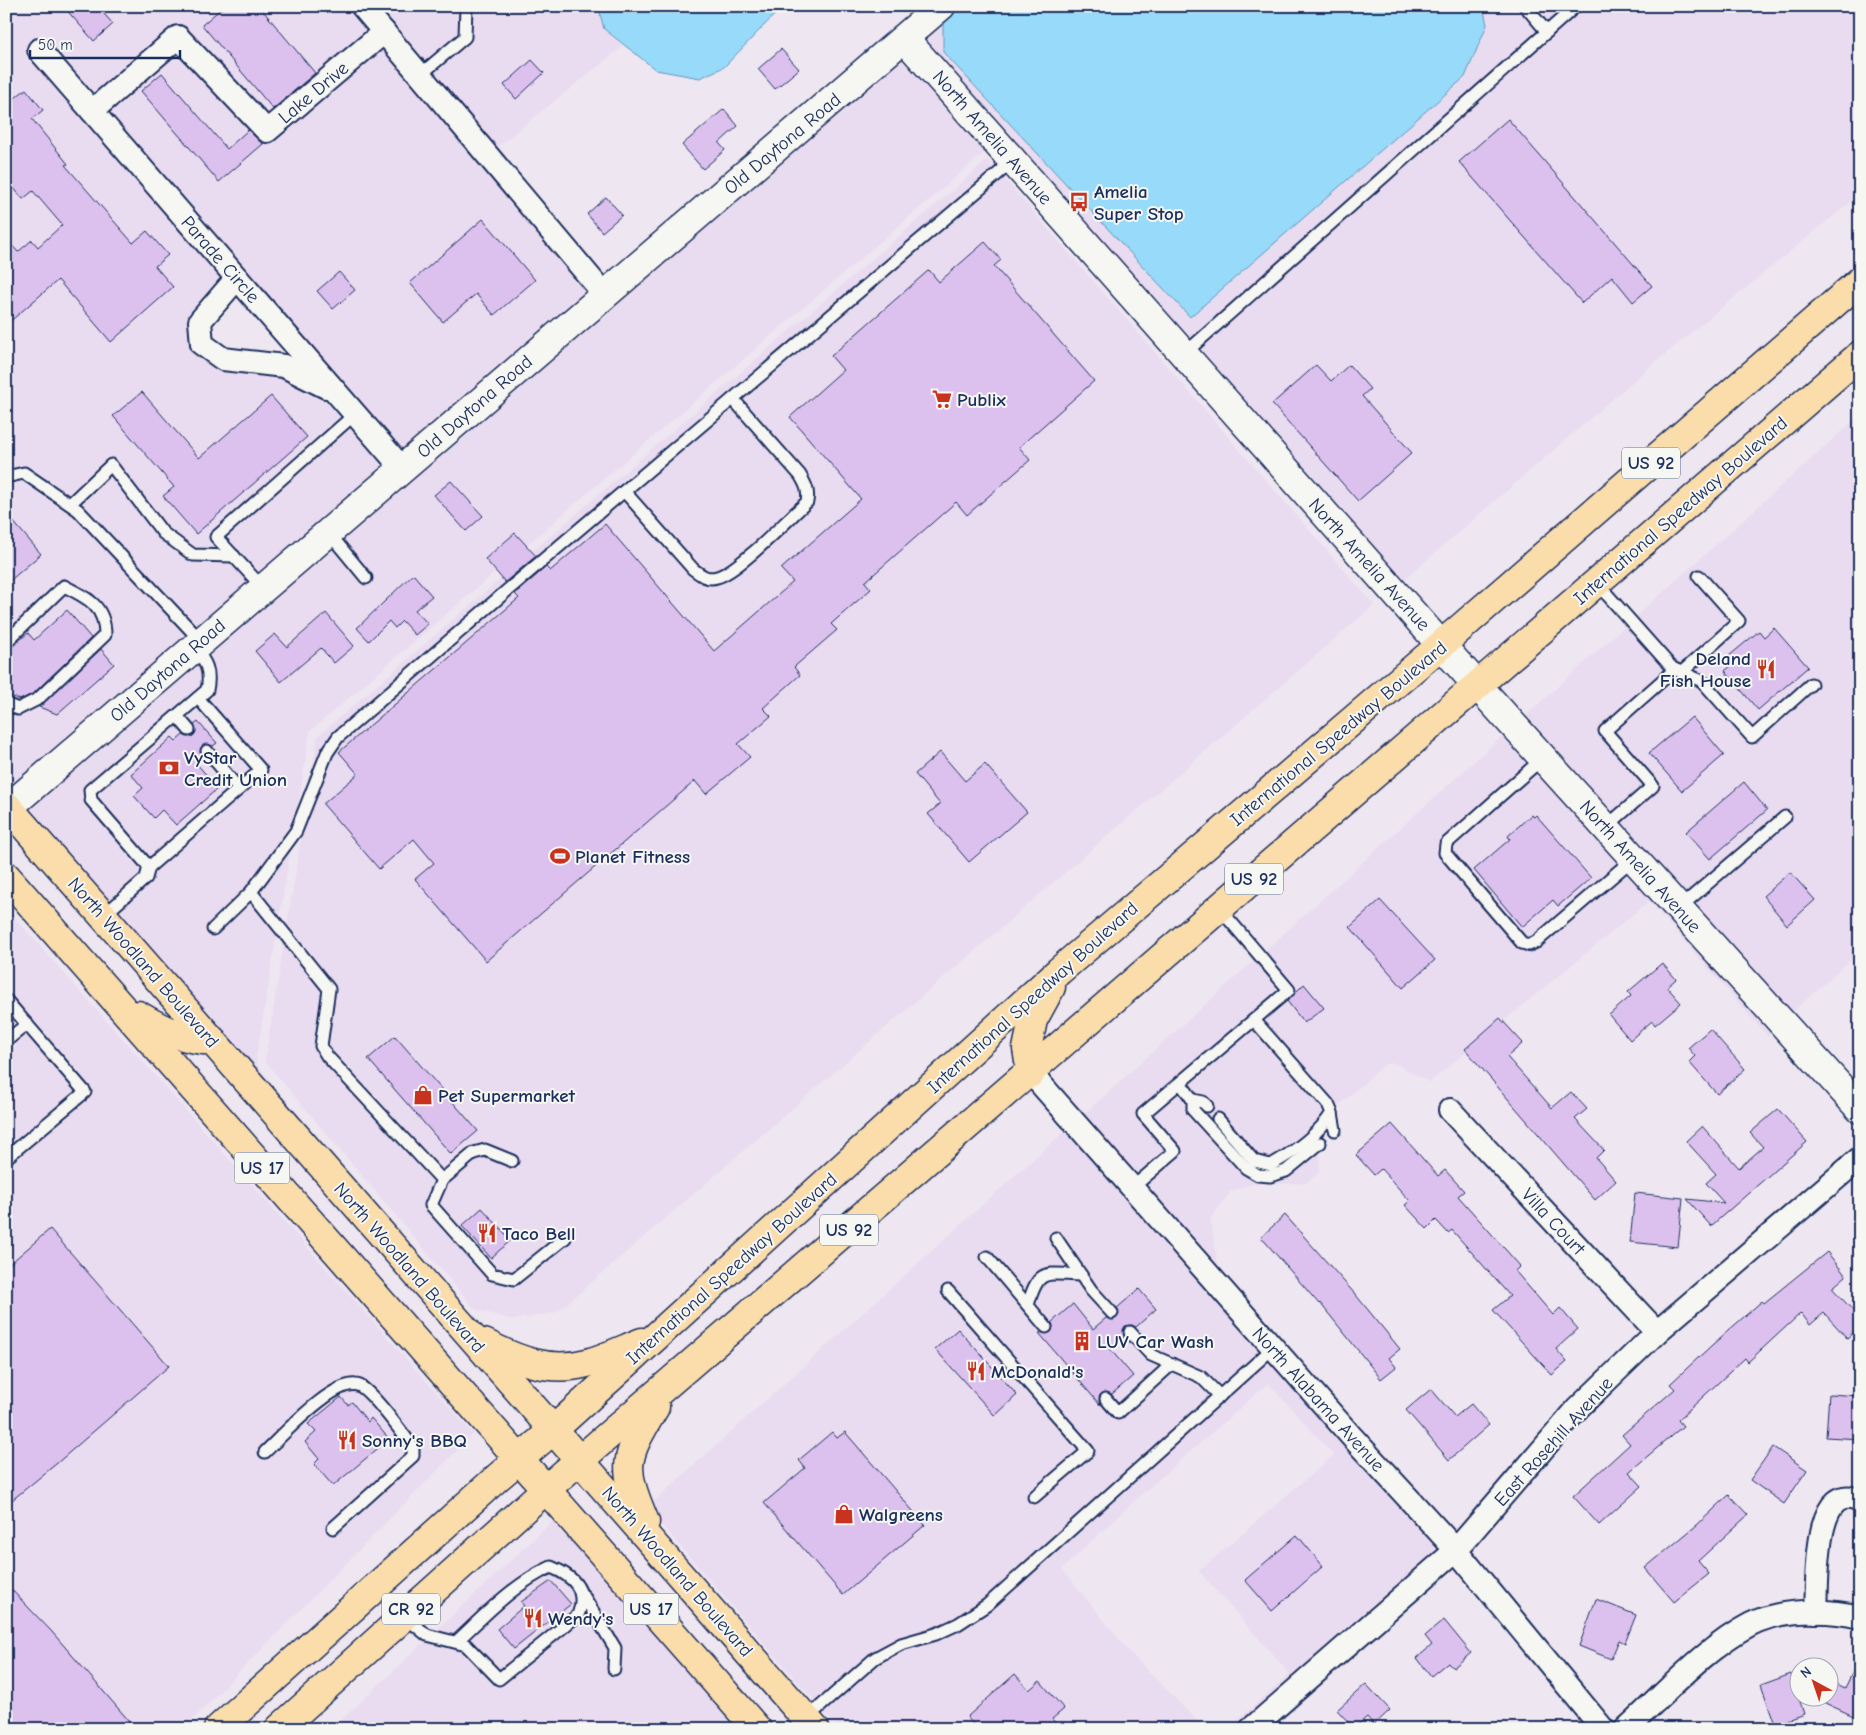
<svg xmlns="http://www.w3.org/2000/svg" width="1866" height="1735" viewBox="0 0 1866 1735" font-family="'Comic Neue',sans-serif">
<rect width="100%" height="100%" fill="#eee6f1"/>
<filter id="ink" filterUnits="userSpaceOnUse"><feTurbulence type="fractalNoise" baseFrequency=".02" numOctaves="2"/><feDisplacementMap in="SourceGraphic" scale="10" xChannelSelector="R" yChannelSelector="G"/><feConvolveMatrix kernelMatrix="1 2 1 2 8 2 1 2 1" color-interpolation-filters="sRGB"/></filter>
<g filter="url(#ink)">
<g fill="#e9dbf0">
<polygon points="6,6 349,6 368,30 267,116 185,30 170,29 92,96 39,35 24,48 223,277 192,314 192,344 282,377 331,402 387,466 11,789 6,783"/>
<polygon points="375,6 598,6 604,29 623,46 495,149"/>
<polygon points="1483,6 1860,6 1860,194 1648,368 1400,583 921,40 943,20 1487,25"/>
<polygon points="383,48 588,292 402,453 349,392 350,388 343,384 107,113 178,53 260,138 275,139"/>
<polygon points="905,54 987,150 310,731 256,1059 258,1067 296,1112 27,807"/>
<polygon points="988,160 1374,605 557,1312 513,1320 475,1309 265,1061 318,736"/>
<polygon points="1860,415 1860,951 1789,1015 1522,719"/>
<polygon points="1507,732 1775,1029 1768,1036 1649,901 1430,1082 1394,1063 1385,1064 1322,1120 1319,1172 1306,1183 1252,1184 1231,1191 1210,1219 1219,1271 1082,1116"/>
<polygon points="6,908 473,1434 183,1729 6,1729"/>
<polygon points="1067,1129 1440,1548 1234,1729 1227,1729 1290,1674 1199,1571 1334,1455 1268,1383 1133,1502 1062,1569 1131,1654 1205,1729 839,1729 653,1515 649,1506"/>
<polygon points="553,1521 591,1559 737,1729 332,1729"/>
</g>
<g fill="#97daf9" stroke="#6596bb">
<polygon points="598,6 783,6 724,67 700,78 656,70 604,29"/>
<polygon points="958,6 1483,6 1487,25 1465,77 1190,317 943,52 943,20"/>
</g>
<g fill="#dcc1ef" stroke="#1b2f5e">
<polygon points="63,6 97,6 113,24 94,41"/>
<polygon points="224,6 259,6 315,73 273,109 202,25"/>
<polygon points="781,49 799,69 775,89 758,69"/>
<polygon points="532,60 544,73 516,99 504,85"/>
<polygon points="162,73 227,149 248,130 263,144 219,182 141,91"/>
<polygon points="26,89 43,110 32,119 68,164 65,165 133,243 147,231 168,255 155,266 173,287 111,342 58,280 6,325 6,239 18,252 32,240 38,247 62,225 33,191 23,199 6,179 6,105"/>
<polygon points="724,109 738,126 719,143 725,150 703,169 682,145"/>
<polygon points="1508,119 1652,286 1633,302 1612,276 1582,303 1459,162"/>
<polygon points="606,197 622,215 602,232 587,214"/>
<polygon points="483,219 535,280 494,315 476,294 443,322 410,283"/>
<polygon points="985,242 1001,260 994,266 1094,381 1019,447 1030,460 967,515 956,502 865,582 871,589 831,624 837,630 794,667 800,675 763,708 771,716 738,744 750,757 706,794 695,781 486,961 415,879 434,863 414,839 379,869 323,804 358,774 339,752 519,598 515,594 546,567 550,571 605,524 714,651 793,582 781,569 861,499 790,417 843,370 831,356 929,270 939,282"/>
<polygon points="339,272 355,290 333,309 317,291"/>
<polygon points="1316,365 1331,381 1349,365 1370,389 1362,396 1412,453 1358,501 1272,404"/>
<polygon points="142,392 199,458 271,396 307,437 196,534 163,496 174,487 113,416"/>
<polygon points="451,481 483,516 466,531 434,495"/>
<polygon points="6,513 41,554 6,584"/>
<polygon points="515,533 536,556 505,582 485,559"/>
<polygon points="413,574 432,596 415,610 428,624 415,635 402,621 395,628 389,621 369,641 357,628"/>
<polygon points="67,610 91,638 34,693 20,700 11,696 6,689 6,652 28,633 34,640"/>
<polygon points="326,613 354,646 334,663 321,648 281,682 255,651 275,634 287,647"/>
<polygon points="1774,628 1808,667 1758,710 1725,671 1734,663 1729,656 1759,631 1764,637"/>
<polygon points="101,649 114,664 57,714 39,707"/>
<polygon points="1692,717 1724,755 1682,791 1649,753"/>
<polygon points="198,722 217,743 213,746 206,744 202,746 200,752 202,756 195,762 218,788 176,825 162,810 154,818 134,796 143,788 131,774 172,737 176,741 183,735 187,737 193,736 196,732 194,725"/>
<polygon points="940,752 965,781 985,764 1027,812 969,862 928,814 940,804 915,774"/>
<polygon points="1744,782 1767,810 1710,859 1686,832"/>
<polygon points="1531,815 1534,817 1536,815 1591,878 1558,906 1553,900 1522,927 1474,870 1510,839 1508,836"/>
<polygon points="1790,872 1815,900 1787,925 1763,896"/>
<polygon points="1380,900 1435,960 1403,988 1350,927"/>
<polygon points="1662,963 1676,979 1667,987 1681,1003 1655,1025 1652,1021 1630,1040 1609,1015 1631,996 1628,992"/>
<polygon points="1304,984 1324,1008 1304,1023 1287,1001"/>
<polygon points="1500,1018 1523,1043 1507,1057 1552,1108 1571,1092 1587,1109 1575,1119 1604,1150 1596,1158 1616,1181 1595,1200 1465,1049"/>
<polygon points="1710,1029 1745,1069 1717,1094 1689,1062 1695,1056 1688,1048"/>
<polygon points="395,1036 478,1131 451,1154 368,1059"/>
<polygon points="1778,1109 1807,1142 1711,1226 1687,1199 1724,1203 1706,1183 1716,1174 1686,1141 1702,1126 1739,1168 1763,1147 1750,1133"/>
<polygon points="1392,1124 1438,1176 1445,1170 1464,1191 1458,1196 1520,1266 1515,1271 1553,1315 1560,1308 1578,1329 1556,1349 1567,1362 1552,1375 1493,1310 1510,1296 1452,1230 1448,1233 1436,1220 1427,1229 1405,1205 1410,1201 1381,1169 1374,1175 1356,1155"/>
<polygon points="1635,1193 1683,1198 1678,1247 1630,1242"/>
<polygon points="482,1208 511,1240 491,1258 462,1226"/>
<polygon points="1285,1215 1355,1294 1400,1349 1389,1358 1396,1367 1381,1379 1320,1303 1319,1304 1261,1237"/>
<polygon points="50,1229 169,1366 56,1464 6,1505 6,1267"/>
<polygon points="1827,1252 1846,1276 1832,1288 1860,1318 1860,1327 1847,1338 1824,1313 1810,1325 1801,1313 1748,1362 1745,1358 1678,1420 1683,1426 1629,1472 1642,1486 1599,1525 1573,1496 1630,1444 1622,1435 1675,1389 1670,1384 1712,1345 1762,1301 1764,1303"/>
<polygon points="1139,1289 1156,1309 1136,1327 1132,1325 1125,1326 1123,1330 1124,1337 1110,1349 1133,1376 1112,1394 1105,1392 1101,1394 1099,1400 1100,1405 1039,1333 1051,1332 1053,1326 1052,1322 1073,1304 1093,1329 1106,1318 1114,1320 1119,1315 1117,1308"/>
<polygon points="958,1329 1017,1395 995,1416 935,1349"/>
<polygon points="1431,1389 1455,1417 1471,1404 1489,1425 1449,1460 1406,1410"/>
<polygon points="1829,1394 1860,1396 1860,1439 1826,1437"/>
<polygon points="341,1397 348,1405 352,1402 368,1422 371,1418 389,1439 333,1486 314,1464 319,1459 305,1442 316,1432 308,1424"/>
<polygon points="832,1432 837,1438 845,1432 925,1525 843,1595 764,1503 805,1468 799,1460"/>
<polygon points="1773,1447 1807,1470 1784,1504 1750,1480"/>
<polygon points="1729,1495 1748,1515 1698,1561 1709,1574 1674,1602 1645,1568 1697,1525"/>
<polygon points="1297,1535 1323,1566 1272,1611 1245,1580"/>
<polygon points="551,1581 571,1604 514,1649 497,1629 524,1606 521,1602"/>
<polygon points="6,1584 52,1632 136,1729 6,1729"/>
<polygon points="1596,1599 1636,1615 1625,1643 1619,1640 1611,1659 1579,1646"/>
<polygon points="1444,1620 1471,1653 1453,1668 1448,1662 1431,1676 1417,1658 1432,1645 1425,1636"/>
<polygon points="1860,1657 1860,1719 1825,1703 1835,1683 1845,1688"/>
<polygon points="1015,1674 1029,1690 1040,1681 1064,1709 1052,1719 1061,1729 977,1729 967,1717"/>
<polygon points="1791,1674 1804,1714 1775,1724 1761,1685"/>
<polygon points="1366,1684 1390,1710 1374,1725 1367,1717 1354,1728 1337,1710"/>
</g>
<g fill="none" stroke-linecap="round" stroke-linejoin="round">
<defs>
<g id="lane">
<polyline points="1525,6 1547,32"/>
<polyline points="420,75 465,37 466,6"/>
<polyline points="1184,354 1576,6"/>
<polyline points="6,477 24,473 78,510 201,641"/>
<path d="M624 491 693 569C701 575 707 580 717 577 738 572 789 518 807 502 809 491 806 485 800 475L733 399"/>
<polyline points="70,504 111,465 163,533 193,555 234,556"/>
<polyline points="328,532 366,578"/>
<polyline points="1596,582 1674,670 1605,731 1653,786 1606,827"/>
<polyline points="263,588 216,537 355,414"/>
<path d="M6 642 64 586C88 598 105 606 105 635L38 699 18 709 6 704"/>
<polyline points="1672,668 1702,681 1752,737 1811,684"/>
<polyline points="1682,672 1739,621 1699,576"/>
<polyline points="177,716 189,730"/>
<polyline points="207,751 239,789"/>
<polyline points="1543,758 1446,844 1445,853 1522,943 1529,945 1536,942 1634,858"/>
<polyline points="149,867 261,770 198,698"/>
<polyline points="1679,908 1785,817"/>
<path d="M103 916 146 878 149 867 91 800 90 790 207 690C211 671 206 662 194 647"/>
<polyline points="213,929 251,892"/>
<polyline points="6,1000 85,1092 6,1158"/>
<polyline points="6,1041 27,1024"/>
<polyline points="1181,1084 1193,1100 1203,1102 1207,1106"/>
<polyline points="1193,1100 1193,1110 1246,1168 1258,1175 1270,1176 1286,1171 1320,1143"/>
<polyline points="1332,1113 1335,1130"/>
<path d="M1218 1119 1254 1161 1271 1165C1294 1152 1317 1136 1332 1113L1328 1104 1254 1020"/>
<polyline points="512,1161 485,1150 474,1153 442,1180 431,1205 492,1274 514,1279 565,1238"/>
<polyline points="442,1180 327,1056 321,1046 329,989 251,892 296,831 327,753 338,737 510,588 1013,161"/>
<polyline points="1132,1188 1175,1151 1143,1114 1289,990 1220,909"/>
<polyline points="1056,1238 1091,1290 1112,1313"/>
<polyline points="987,1257 1046,1327"/>
<polyline points="948,1291 1088,1451 1034,1497"/>
<path d="M1028 1305C1039 1267 1045 1274 1081 1275"/>
<polyline points="1130,1332 1151,1355 1201,1377 1220,1396"/>
<polyline points="1106,1399 1118,1413 1172,1364"/>
<path d="M265 1452C282 1436 337 1375 360 1386 374 1394 402 1433 413 1447V1456L333 1528"/>
<polyline points="583,1595 615,1648 614,1669"/>
<path d="M416 1626 427 1635 466 1645 499 1679 578 1615C588 1590 573 1576 551 1567 515 1583 486 1614 457 1641"/>
<polyline points="806,1719 875,1658 901,1644 936,1634 958,1624 987,1605 1273,1348"/>
</g>
<g id="street">
<polyline points="362,6 604,294"/>
<polyline points="39,50 402,468"/>
<polyline points="92,111 178,37 267,131 384,32"/>
<polyline points="237,278 200,321 202,344 223,359 284,366 326,387"/>
<polyline points="1031,1073 1352,1437 1456,1550 1603,1729"/>
<polyline points="1450,1110 1657,1332"/>
<path d="M1816 1612C1818 1588 1812 1477 1860 1501"/>
<polyline points="1251,1729 1456,1550 1578,1408 1657,1332 1860,1158"/>
<path d="M1626 1729C1665 1694 1705 1648 1751 1624 1780 1609 1829 1609 1860 1617"/>
</g>
<g id="secondary">
<polyline points="905,39 1441,645 1860,1109"/>
<polyline points="9,807 941,6"/>
</g>
<g id="primary">
<polyline points="6,805 815,1729"/>
<polyline points="6,876 757,1729"/>
<path d="M138 1015C165 1031 181 1039 213 1041"/>
<polyline points="1031,1073 1027,1049 1033,1020 1051,987"/>
<path d="M484 1343C517 1360 549 1373 587 1363 606 1358 624 1349 642 1342"/>
<path d="M645 1522C621 1465 624 1459 655 1407"/>
<polyline points="218,1729 498,1477 552,1431 1059,971 1441,645 1860,281"/>
<polyline points="279,1729 545,1490 1860,355"/>
</g>
</defs>
<use href="#lane" stroke="#1b2f5e" stroke-width="15"/>
<use href="#street" stroke="#1b2f5e" stroke-width="26"/>
<use href="#secondary" stroke="#1b2f5e" stroke-width="31"/>
<use href="#primary" stroke="#1b2f5e" stroke-width="31"/>
<use href="#lane" stroke="#f6f6f2" stroke-width="11"/>
<use href="#street" stroke="#f6f6f2" stroke-width="22"/>
<use href="#secondary" stroke="#f6f6f2" stroke-width="28"/>
<use href="#primary" stroke="#faddab" stroke-width="28"/>
</g>
</g>
<defs>
<symbol id="bus-bare" viewBox="-9 -9 18 18"><path d="M-5-6H5V4H4V6H2V4H-2V6H-4V4H-5ZM-3.5-4V0h7V-4ZM-3.5 1.2v1.5H-2V1.2ZM2 1.2v1.5H3.5V1.2Z" fill="#c8321e" stroke="#f6f6f2" stroke-width="2.5" paint-order="stroke"/></symbol>
<symbol id="supermarket-bare" viewBox="-9 -9 18 18"><path d="M-6-5.5h2.5l.6 2H6L4.5 2H-2.5L-4.4-4H-6ZM-1.5 3.2a1.3 1.3 0 1 0 .1 0ZM3 3.2a1.3 1.3 0 1 0 .1 0Z" fill="#c8321e" stroke="#f6f6f2" stroke-width="2.5" paint-order="stroke"/></symbol>
<symbol id="restaurant-bare" viewBox="-9 -9 18 18"><path d="M-5-6h1v4h1v-4h1v4h1v-4h1v5L-1.5 .5V6h-2V.5L-5-1ZM5-6V6H3V1.5H1.5Q1.5-4 5-6Z" fill="#c8321e" stroke="#f6f6f2" stroke-width="2.5" paint-order="stroke"/></symbol>
<symbol id="bank-bare" viewBox="-9 -9 18 18"><path d="M-6-4H6V4H-6ZM0-2.3a2.3 2.3 0 1 0 0 4.6a2.3 2.3 0 1 0 0-4.6Z" fill="#c8321e" stroke="#f6f6f2" stroke-width="2.5" paint-order="stroke"/></symbol>
<symbol id="stadium-bare" viewBox="-9 -9 18 18"><path d="M0-5a6.5 5 0 1 0 0 10a6.5 5 0 1 0 0-10ZM-3.5-1.8h7v3.6h-7Z" fill="#c8321e" stroke="#f6f6f2" stroke-width="2.5" paint-order="stroke"/></symbol>
<symbol id="shop-bare" viewBox="-9 -9 18 18"><path d="M-5-2.5h2.3a2.7 3.5 0 0 1 5.4 0H5L5.5 6h-11ZM-1.5-2.5h3a1.5 2.3 0 0 0-3 0Z" fill="#c8321e" stroke="#f6f6f2" stroke-width="2.5" paint-order="stroke"/></symbol>
<symbol id="building-bare" viewBox="-9 -9 18 18"><path d="M-4-6H4V6H1V3H-1V6H-4ZM-2.5-4.3h1.7v1.8h-1.7ZM.8-4.3h1.7v1.8H.8ZM-2.5-1h1.7V.8h-1.7ZM.8-1h1.7V.8H.8Z" fill="#c8321e" stroke="#f6f6f2" stroke-width="2.5" paint-order="stroke"/></symbol>
</defs>
<g fill-rule="evenodd">
<use href="#bus-bare" x="1065" y="188" width="28" height="28"/>
<use href="#supermarket-bare" x="928" y="385" width="28" height="28"/>
<use href="#restaurant-bare" x="1752" y="655" width="28" height="28"/>
<use href="#bank-bare" x="155" y="754" width="28" height="28"/>
<use href="#stadium-bare" x="546" y="842" width="28" height="28"/>
<use href="#shop-bare" x="409" y="1081" width="28" height="28"/>
<use href="#restaurant-bare" x="473" y="1219" width="28" height="28"/>
<use href="#building-bare" x="1068" y="1327" width="28" height="28"/>
<use href="#restaurant-bare" x="962" y="1357" width="28" height="28"/>
<use href="#restaurant-bare" x="333" y="1426" width="28" height="28"/>
<use href="#shop-bare" x="830" y="1500" width="28" height="28"/>
<use href="#restaurant-bare" x="519" y="1604" width="28" height="28"/>
</g>
<g text-anchor="middle" stroke-width="4" stroke-linejoin="round" paint-order="stroke">
<g fill="#f6f6f2" stroke="#5d6b8a" stroke-width="1">
<rect x="1622" y="447.5" width="58" height="31" rx="4"/>
<rect x="1225" y="863.5" width="58" height="31" rx="4"/>
<rect x="234.5" y="1152.5" width="55" height="31" rx="4"/>
<rect x="820" y="1214.5" width="58" height="31" rx="4"/>
<rect x="382" y="1593.5" width="58" height="31" rx="4"/>
<rect x="623.5" y="1593.5" width="55" height="31" rx="4"/>
</g>
<g font-size="18" font-weight="bold" fill="#1b2f5e">
<text x="1651" y="469">US 92</text>
<text x="1254" y="885">US 92</text>
<text x="262" y="1174">US 17</text>
<text x="849" y="1236">US 92</text>
<text x="411" y="1615">CR 92</text>
<text x="651" y="1615">US 17</text>
</g>
<g font-size="19" fill="#1b2f5e" stroke="#f6f6f2">
<text transform="translate(313 92) rotate(-40)" y="7">Lake Drive</text>
<text transform="translate(993 137) rotate(49)" y="7">North Amelia Avenue</text>
<text transform="translate(782 143) rotate(-40)" y="7">Old Daytona Road</text>
<text transform="translate(221 259) rotate(49)" y="7">Parade Circle</text>
<text transform="translate(474 406) rotate(-41)" y="7">Old Daytona Road</text>
<text transform="translate(1680 510) rotate(-41)" y="7">International Speedway Boulevard</text>
<text transform="translate(1370 564) rotate(48)" y="7">North Amelia Avenue</text>
<text transform="translate(167 670) rotate(-41)" y="7">Old Daytona Road</text>
<text transform="translate(1338 733) rotate(-40)" y="7">International Speedway Boulevard</text>
<text transform="translate(1641 866) rotate(48)" y="7">North Amelia Avenue</text>
<text transform="translate(144 962) rotate(49)" y="7">North Woodland Boulevard</text>
<text transform="translate(1032 997) rotate(-42)" y="7">International Speedway Boulevard</text>
<text transform="translate(1554 1221) rotate(47)" y="7">Villa Court</text>
<text transform="translate(410 1267) rotate(49)" y="7">North Woodland Boulevard</text>
<text transform="translate(731 1268) rotate(-42)" y="7">International Speedway Boulevard</text>
<text transform="translate(1319 1399) rotate(48)" y="7">North Alabama Avenue</text>
<text transform="translate(1553 1441) rotate(-48)" y="7">East Rosehill Avenue</text>
<text transform="translate(678 1571) rotate(49)" y="7">North Woodland Boulevard</text>
</g>
<g font-size="19" font-weight="bold" fill="#1b2f5e" stroke="#f6f6f2" text-anchor="start">
<text x="1094" y="198">Amelia<tspan x="1094" dy="22">Super Stop</tspan></text>
<text x="957" y="406">Publix</text>
<text x="1751" y="665" text-anchor="end">Deland<tspan x="1751" dy="22">Fish House</tspan></text>
<text x="184" y="764">VyStar<tspan x="184" dy="22">Credit Union</tspan></text>
<text x="575" y="863">Planet Fitness</text>
<text x="438" y="1102">Pet Supermarket</text>
<text x="502" y="1240">Taco Bell</text>
<text x="1097" y="1348">LUV Car Wash</text>
<text x="991" y="1378">McDonald's</text>
<text x="362" y="1447">Sonny's BBQ</text>
<text x="859" y="1521">Walgreens</text>
<text x="548" y="1625">Wendy's</text>
</g>
</g>
<rect width="1866" height="1735" fill="none" stroke="#f6f6f2" stroke-width="25"/>
<rect x="12" y="12" width="1841" height="1710" fill="none" stroke="#1b2f5e" stroke-width="2" filter="url(#ink)"/>
<g transform="translate(1814 1682) rotate(320)"><circle r="24" fill="#f6f6f2" stroke="#9ea6b7"/>
<path d="M0-4L9 19L0 12L-9 19Z" fill="#c8321e"/>
<text y="-8" font-size="14" font-weight="bold" text-anchor="middle" fill="#1b2f5e">N</text>
</g>
<path d="M30 50v8h150v-8" fill="none" stroke="#1b2f5e" stroke-width="2.5"/>
<text x="38" y="50" font-size="15" fill="#1b2f5e" stroke="#f6f6f2" stroke-width="4" paint-order="stroke">50 m</text>
</svg>
